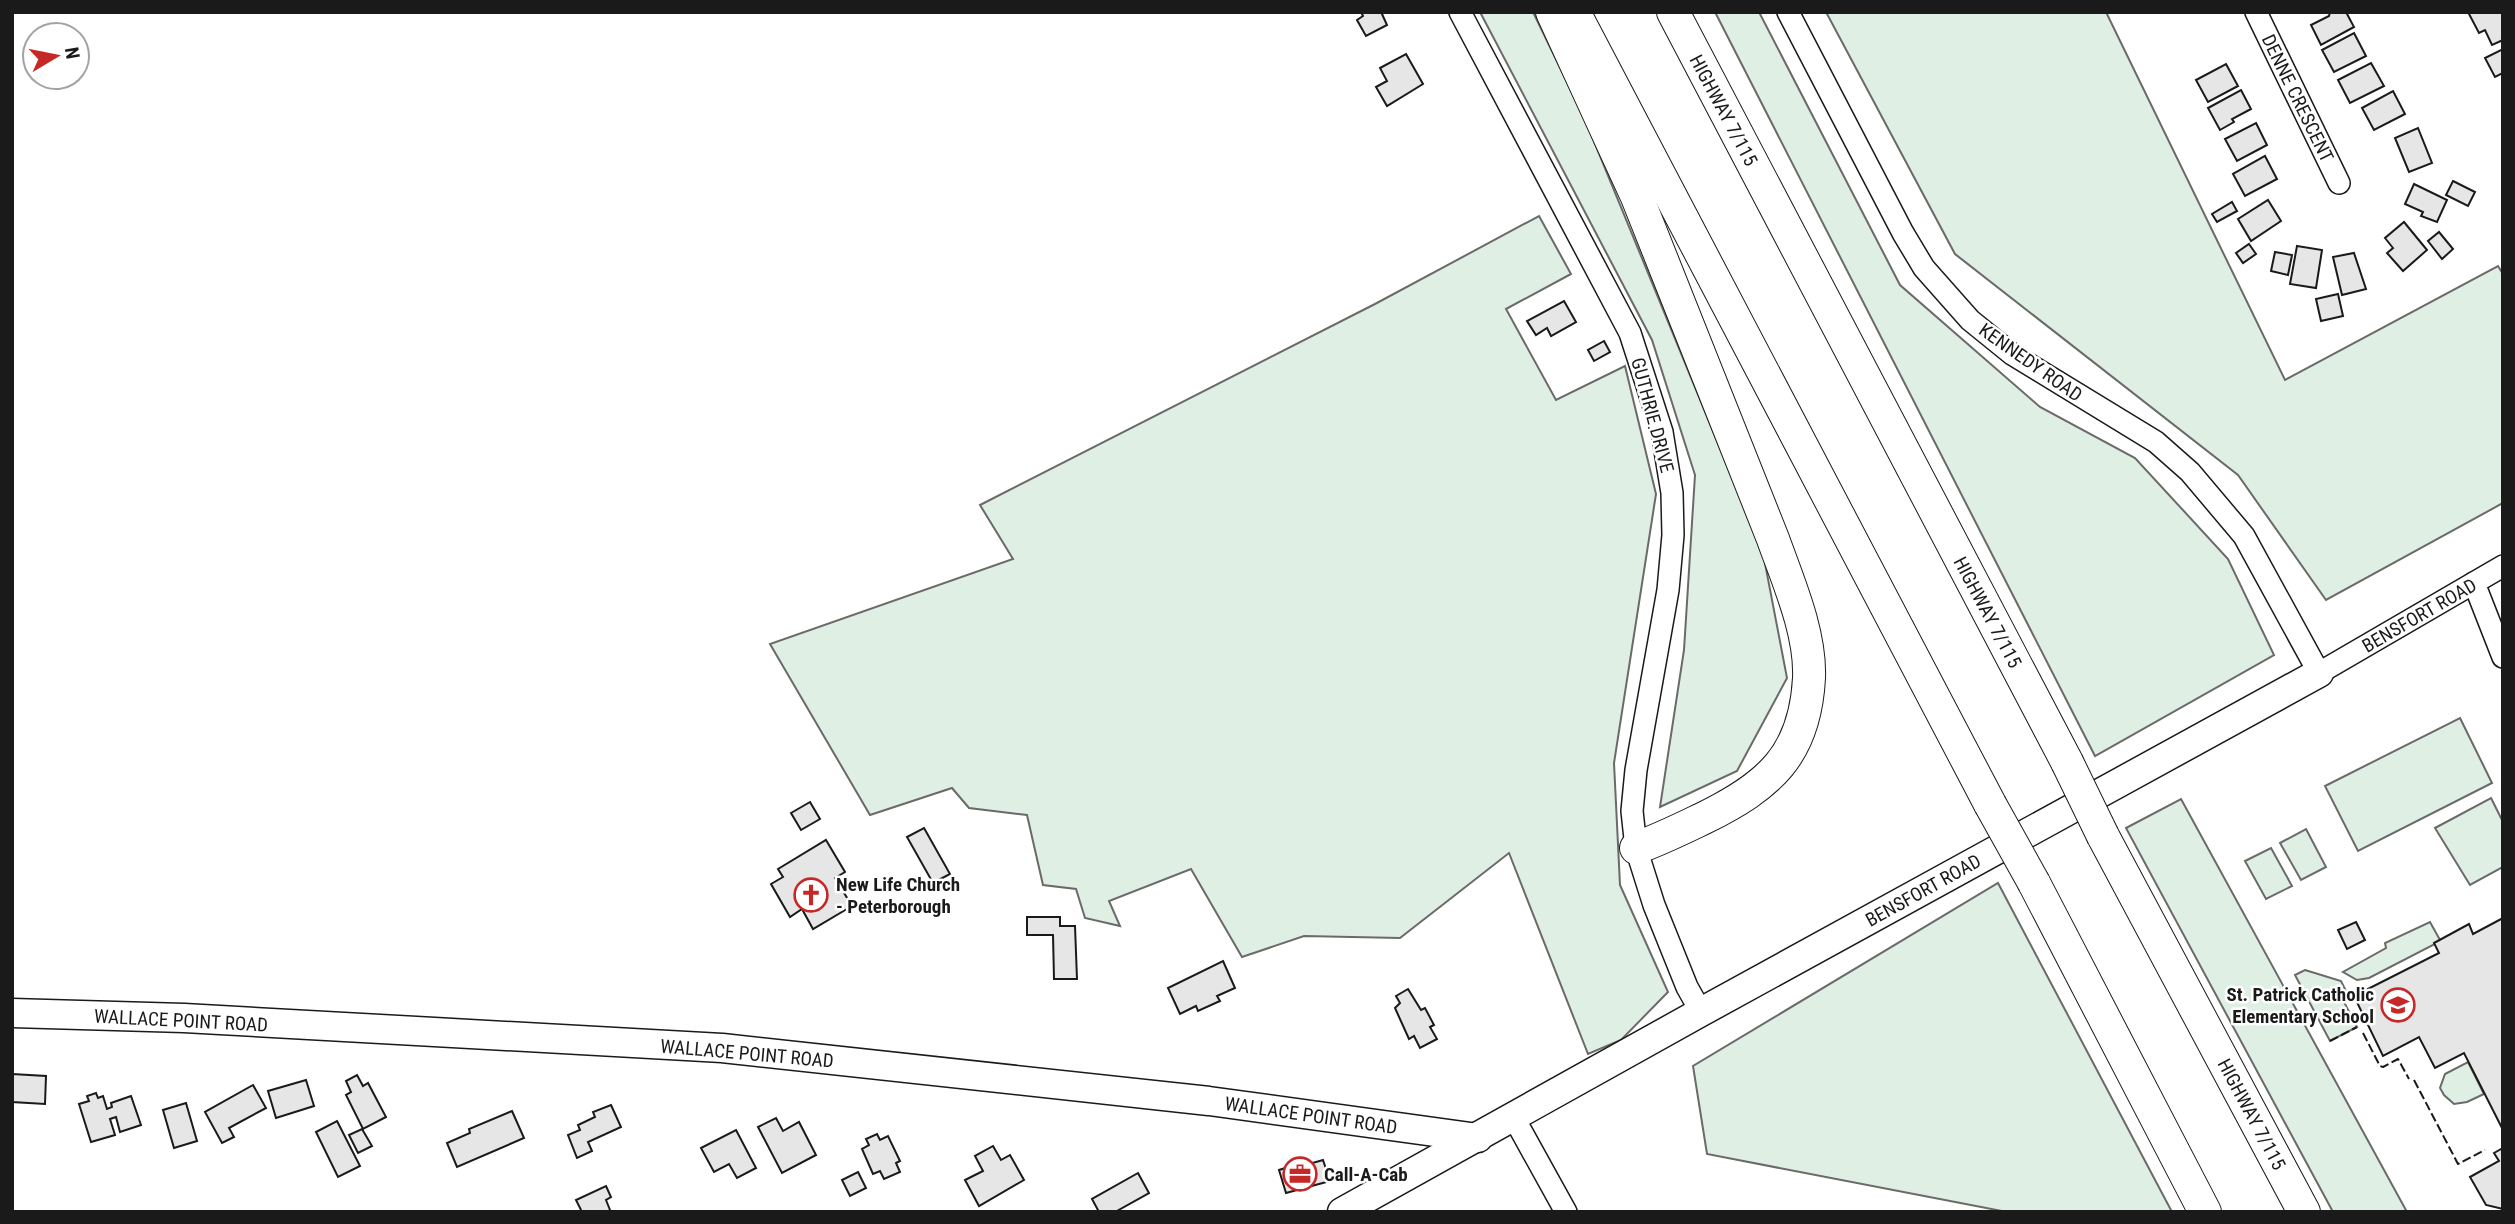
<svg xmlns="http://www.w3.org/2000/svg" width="2515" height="1224" viewBox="0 0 2515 1224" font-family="'Roboto Condensed',sans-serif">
<rect width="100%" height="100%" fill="#fff"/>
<g fill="#e0efe3" stroke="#6a6a6a" stroke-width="2">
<polygon points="1480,12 1533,12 1584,117 1763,553 1787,678 1737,771 1660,807 1684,650 1695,475 1652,340"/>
<polygon points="1715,12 1759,12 1900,285 2040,407 2135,458 2228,559 2274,655 2095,756"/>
<polygon points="1826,12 2106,12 2285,380 2498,266 2503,274 2503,503 2326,600 2238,475 1955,254"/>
<polygon points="1539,216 1571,274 1506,309 1556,400 1625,366 1656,494 1614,763 1620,885 1668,992 1621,1040 1588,1054 1509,853 1400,938 1304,936 1242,957 1191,869 1109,901 1120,926 1085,918 1076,889 1043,885 1027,815 969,808 952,788 870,815 770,644 1013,559 980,505 1375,304"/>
<polygon points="2460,718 2492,783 2358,851 2325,786"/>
<polygon points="2491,798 2503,822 2503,867 2470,885 2435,828"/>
<polygon points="2181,799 2407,1212 2333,1212 2126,828"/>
<polygon points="2306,829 2326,867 2301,880 2280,843"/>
<polygon points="2271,848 2292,886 2266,899 2245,861"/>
<polygon points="1998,883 2172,1212 2007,1212 1707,1154 1693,1066"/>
<polygon points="2430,922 2440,940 2435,944 2369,978 2357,980 2343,972 2386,948 2385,943"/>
<polygon points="2305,970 2341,981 2347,993 2344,1002 2357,1027 2330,1041 2295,975"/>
<polygon points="2468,1062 2484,1094 2467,1102 2454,1104 2444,1095 2440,1088 2445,1074"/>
</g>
<g fill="#e6e6e6" stroke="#1a1a1a" stroke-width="2">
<polygon points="1361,12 1385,12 1382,14 1387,25 1366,36 1357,20 1363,16"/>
<polygon points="2346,12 2354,27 2321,45 2311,25 2329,16 2330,12"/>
<polygon points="2468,12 2502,12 2503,40 2492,45 2485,30 2479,33"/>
<polygon points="2354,33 2366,56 2334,72 2322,50"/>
<polygon points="2503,49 2503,73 2495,77 2485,58"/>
<polygon points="1406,54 1423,84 1387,106 1376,87 1387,81 1380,68"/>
<polygon points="2371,63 2384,86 2350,103 2338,80"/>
<polygon points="2226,64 2238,86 2208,102 2196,80"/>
<polygon points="2241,90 2251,109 2232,119 2234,122 2220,130 2208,108"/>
<polygon points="2393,91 2405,114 2374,130 2362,108"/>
<polygon points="2256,123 2267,145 2237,161 2225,139"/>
<polygon points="2418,128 2432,163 2409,172 2395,138"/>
<polygon points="2265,156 2277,179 2245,196 2233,174"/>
<polygon points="2453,181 2475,192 2468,206 2446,195"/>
<polygon points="2414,184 2447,200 2437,222 2421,216 2423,212 2405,204"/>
<polygon points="2268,200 2281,221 2251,241 2238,219"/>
<polygon points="2232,202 2237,211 2217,222 2212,214"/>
<polygon points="2404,222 2427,250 2403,271 2387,253 2393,248 2385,238"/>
<polygon points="2439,232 2453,249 2442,259 2428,241"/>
<polygon points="2249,244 2256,254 2243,263 2236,253"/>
<polygon points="2297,246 2322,250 2316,288 2290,284"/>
<polygon points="2275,252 2292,255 2288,275 2271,271"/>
<polygon points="2354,253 2366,289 2342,295 2333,257"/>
<polygon points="2338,294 2343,316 2321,321 2316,299"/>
<polygon points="1564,301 1576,322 1551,336 1547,328 1536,335 1527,321"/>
<polygon points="1604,341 1610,352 1594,361 1588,350"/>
<polygon points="810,802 820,819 801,830 791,813"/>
<polygon points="924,828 950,874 933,883 907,837"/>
<polygon points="826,840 845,872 835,878 852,906 813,929 802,909 790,917 771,884 783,877 778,869"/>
<polygon points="1027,917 1060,917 1060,926 1075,926 1077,979 1054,979 1053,935 1027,935"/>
<polygon points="2503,918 2502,993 2503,1130 2464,1053 2435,1068 2419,1037 2383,1056 2354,996 2439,953 2434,943 2469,924 2473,934"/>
<polygon points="2356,922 2365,940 2347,949 2338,930"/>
<polygon points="1223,961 1235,988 1217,996 1220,1001 1198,1011 1196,1006 1180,1014 1168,988"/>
<polygon points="1408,989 1421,1010 1425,1008 1434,1025 1430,1027 1437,1039 1420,1048 1414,1036 1409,1039 1395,1008 1400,1003 1396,996"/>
<polygon points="12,1074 46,1076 45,1104 12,1102"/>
<polygon points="357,1075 363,1086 368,1083 386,1117 363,1129 346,1095 351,1092 346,1081"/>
<polygon points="306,1080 314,1106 276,1118 268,1091"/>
<polygon points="253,1085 266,1108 229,1128 234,1137 222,1143 205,1112"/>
<polygon points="96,1093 98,1098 103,1096 107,1109 112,1107 111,1103 131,1096 141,1125 120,1132 116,1117 110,1119 115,1135 91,1142 79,1104 89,1101 87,1096"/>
<polygon points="186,1103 197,1141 174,1148 163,1110"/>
<polygon points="611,1105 621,1127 588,1142 592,1151 577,1158 568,1135 580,1130 578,1125 595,1117 593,1112"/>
<polygon points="512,1111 524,1138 457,1167 447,1143 470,1133 469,1129"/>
<polygon points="776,1118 783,1131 799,1122 816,1155 782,1173 758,1127"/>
<polygon points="337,1121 360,1166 338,1177 316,1132"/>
<polygon points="362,1129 372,1146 358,1153 349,1135"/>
<polygon points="736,1130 756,1168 737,1178 729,1164 714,1172 701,1148"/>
<polygon points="877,1134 880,1140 888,1136 900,1161 896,1163 900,1172 884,1179 880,1171 873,1174 862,1149 869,1145 866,1139"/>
<polygon points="993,1146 1001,1160 1010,1155 1024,1180 979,1206 965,1180 983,1171 975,1156"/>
<polygon points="2503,1148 2503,1209 2486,1205 2470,1177 2499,1161 2494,1153"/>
<polygon points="1323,1160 1330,1181 1286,1193 1279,1170 1301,1163 1302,1166"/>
<polygon points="858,1172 866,1188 850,1196 842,1180"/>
<polygon points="1138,1173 1149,1193 1115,1212 1099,1212 1092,1199"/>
<polygon points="606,1186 611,1197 606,1200 610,1210 607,1212 582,1212 576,1200"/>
</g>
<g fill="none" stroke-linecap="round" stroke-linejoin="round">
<defs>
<g id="minor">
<polyline points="1460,12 1630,333 1662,432 1672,493 1673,535 1668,590 1636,770 1632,811 1636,848 1654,905 1687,987 1701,1012"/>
<polyline points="1788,12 1903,233 1924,268 1970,320 2012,354 2156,442 2190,472 2244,536 2319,673 2503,566"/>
<polyline points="2256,12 2339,183"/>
<polyline points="2474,583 2503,657"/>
<polyline points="1514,1118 1566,1212"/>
</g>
<g id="major">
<polyline points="12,1013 184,1018 722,1048 1209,1101 1478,1138"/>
<polyline points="1342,1212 1701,1012 2319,673"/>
</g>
<g id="highway">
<path d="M1552 12 1637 197 1773 539C1788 581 1811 633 1809 678 1805 755 1769 786 1704 818 1681 829 1659 840 1636 848"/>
<polyline points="1574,12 1990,804"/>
<polyline points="1673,12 2067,762"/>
<polyline points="2103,836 2304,1212"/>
<polyline points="2034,883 2205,1212"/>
</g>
</defs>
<use href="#minor" stroke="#1a1a1a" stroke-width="24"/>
<use href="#major" stroke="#1a1a1a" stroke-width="31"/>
<use href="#highway" stroke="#1a1a1a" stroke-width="34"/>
<use href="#minor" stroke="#fff" stroke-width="21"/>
<use href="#major" stroke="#fff" stroke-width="28"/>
<use href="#highway" stroke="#fff" stroke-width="32"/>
<defs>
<g id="highway-bridge">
<polyline points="2067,762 2103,836"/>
<polyline points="1990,804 2034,883"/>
</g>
</defs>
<use href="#highway-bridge" stroke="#1a1a1a" stroke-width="34" stroke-linecap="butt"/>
<use href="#highway-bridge" stroke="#fff" stroke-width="32"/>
<g stroke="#1a1a1a" stroke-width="2" stroke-dasharray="9 3.5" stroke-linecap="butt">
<polyline points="2363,1033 2380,1066 2383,1067 2398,1059 2409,1079"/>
<polyline points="2330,1041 2357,1027"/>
<polyline points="2414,1080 2458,1164 2485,1150"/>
</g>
</g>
<defs>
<symbol id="church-ring" viewBox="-11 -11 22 22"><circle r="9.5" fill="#fff" stroke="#c62828" stroke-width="1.5"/><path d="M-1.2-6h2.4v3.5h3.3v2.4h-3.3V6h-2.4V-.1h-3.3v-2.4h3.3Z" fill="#c62828"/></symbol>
<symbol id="school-ring" viewBox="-11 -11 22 22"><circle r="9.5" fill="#fff" stroke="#c62828" stroke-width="1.5"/><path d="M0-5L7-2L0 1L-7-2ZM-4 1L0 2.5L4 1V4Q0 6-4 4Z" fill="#c62828"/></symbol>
<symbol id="office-ring" viewBox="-11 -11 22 22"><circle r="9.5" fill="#fff" stroke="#c62828" stroke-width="1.5"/><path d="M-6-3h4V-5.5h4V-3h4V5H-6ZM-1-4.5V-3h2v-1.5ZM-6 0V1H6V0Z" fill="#c62828"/></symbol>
</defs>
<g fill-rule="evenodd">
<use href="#church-ring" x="792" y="876" width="38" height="38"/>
<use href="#school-ring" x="2379" y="986" width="38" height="38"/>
<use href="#office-ring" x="1281" y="1155" width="38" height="38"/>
</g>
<g text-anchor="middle" stroke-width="5" stroke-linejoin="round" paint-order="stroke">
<g font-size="19" fill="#1a1a1a" stroke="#fff">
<text transform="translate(2298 98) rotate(64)" y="7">DENNE CRESCENT</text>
<text transform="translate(1724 110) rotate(62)" y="7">HIGHWAY 7/115</text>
<text transform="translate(2031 362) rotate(35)" y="7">KENNEDY ROAD</text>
<text transform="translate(1653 415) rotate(75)" y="7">GUTHRIE DRIVE</text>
<text transform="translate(1988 612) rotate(62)" y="7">HIGHWAY 7/115</text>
<text transform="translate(2419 615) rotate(-30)" y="7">BENSFORT ROAD</text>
<text transform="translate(1923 890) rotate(-29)" y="7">BENSFORT ROAD</text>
<text transform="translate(181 1020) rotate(3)" y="7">WALLACE POINT ROAD</text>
<text transform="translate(747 1053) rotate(5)" y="7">WALLACE POINT ROAD</text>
<text transform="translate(2252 1114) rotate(62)" y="7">HIGHWAY 7/115</text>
<text transform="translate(1311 1115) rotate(8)" y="7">WALLACE POINT ROAD</text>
</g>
<g font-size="19" font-weight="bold" fill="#1a1a1a" stroke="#fff" text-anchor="start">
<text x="836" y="891">New Life Church<tspan x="836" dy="22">- Peterborough</tspan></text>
<text x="2374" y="1001" text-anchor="end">St. Patrick Catholic<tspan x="2374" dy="22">Elementary School</tspan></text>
<text x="1324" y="1181">Call-A-Cab</text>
</g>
</g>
<rect width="2515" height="1224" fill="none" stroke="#1a1a1a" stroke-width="28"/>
<g transform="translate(56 56) rotate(80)"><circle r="33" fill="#ffffff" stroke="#a3a3a3" stroke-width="2"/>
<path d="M0-5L12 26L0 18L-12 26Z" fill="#c62828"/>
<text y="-10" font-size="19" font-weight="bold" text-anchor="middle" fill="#1a1a1a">N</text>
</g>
</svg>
